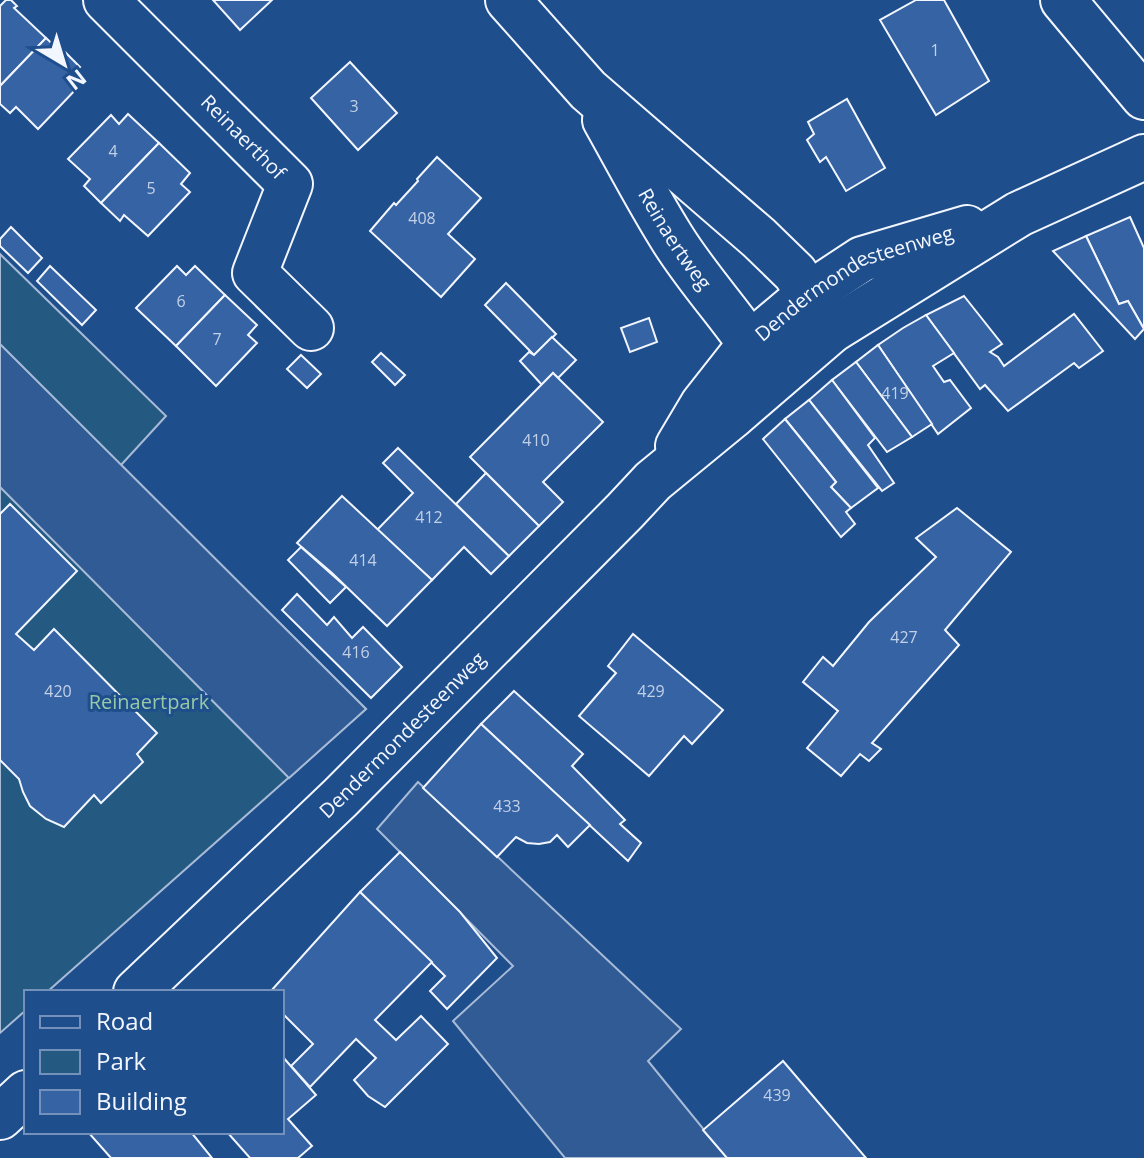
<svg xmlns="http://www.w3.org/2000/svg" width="1144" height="1158" viewBox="0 0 1144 1158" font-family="'Open Sans',sans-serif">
<rect width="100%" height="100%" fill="#1f4e8c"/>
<polygon fill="#245a82" stroke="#a8bbd7" stroke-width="2" points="0,254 166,416 121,465 366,709 47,992 26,992 26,1010 0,1033"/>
<g fill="#305b95" stroke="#a8bbd7" stroke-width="2">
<polygon points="0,344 366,709 289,778 0,487"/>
<polygon points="418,782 681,1029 648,1061 727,1158 565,1158 453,1021 513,966 377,829"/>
</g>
<g fill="#3563a3" stroke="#f2f6ff" stroke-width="2">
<polygon points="6,0 11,0 17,6 14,8 46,38 0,86 0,6"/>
<polygon points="213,0 272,0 240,30"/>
<polygon points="916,0 944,0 989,81 936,115 880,20"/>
<polygon points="46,38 62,53 64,51 80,67 71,76 80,85 38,129 16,107 10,113 0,104 0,86"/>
<polygon points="350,62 397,113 358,150 311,98"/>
<polygon points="847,99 885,168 846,191 826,157 820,162 807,140 814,134 808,122"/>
<polygon points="128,114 159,143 101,203 84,186 90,179 68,159 111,115 119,124"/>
<polygon points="159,143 190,173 181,184 190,192 148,236 124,215 120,221 101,203"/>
<polygon points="437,157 481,198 448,234 475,259 441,297 370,231 394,203 396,205 418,181 417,179"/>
<polygon points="1130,217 1144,248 1144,329 1128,301 1119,304 1086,236"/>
<polygon points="11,227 42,258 28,273 0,246 0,239"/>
<polygon points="1086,236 1119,304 1128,301 1144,329 1135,339 1053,251"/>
<polygon points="50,266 96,310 82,325 37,281"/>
<polygon points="177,266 186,275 195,266 225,295 176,346 136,308"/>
<polygon points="506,283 556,334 534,355 485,305"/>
<polygon points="225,295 257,325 248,335 257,343 216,386 176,346"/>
<polygon points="964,296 1002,344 990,352 998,357 1004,366 1074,314 1103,351 1079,368 1074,363 1008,411 985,385 980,389 926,315"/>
<polygon points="926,315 954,353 933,366 944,382 950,380 971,408 938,434 878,345 903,328"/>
<polygon points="649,318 657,342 630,352 621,328"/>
<polygon points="552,337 576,360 558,378 553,373 542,385 520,361 529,352 534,355"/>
<polygon points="878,345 932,424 912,437 856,362"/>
<polygon points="381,353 405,375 395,385 372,362"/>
<polygon points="301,355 321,374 307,388 287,369"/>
<polygon points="856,362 912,437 887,452 832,380"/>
<polygon points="553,373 603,422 543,482 563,502 539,526 470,457"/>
<polygon points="832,380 875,438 868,445 894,483 882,491 809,400"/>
<polygon points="809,400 878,488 851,508 831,487 836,482 785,419"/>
<polygon points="785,419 836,482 831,487 851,508 846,512 855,524 841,537 763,439"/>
<polygon points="398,448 509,556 491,574 464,547 432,580 377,530 413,493 383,463"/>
<polygon points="486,473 539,526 509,556 456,504"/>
<polygon points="342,496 432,580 387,626 332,573 297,543"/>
<polygon points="10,504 77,571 16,634 34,650 54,629 157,733 137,754 143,762 101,803 94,795 64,827 46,819 30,806 23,792 19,779 0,760 0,514"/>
<polygon points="957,508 1011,552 945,630 959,645 872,743 881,749 869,761 860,754 841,776 807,748 838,711 803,682 823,657 833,666 869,622 936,557 916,538"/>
<polygon points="301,547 346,587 330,603 288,560"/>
<polygon points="297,594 327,625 334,617 352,638 363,627 402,667 371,698 282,610"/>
<polygon points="633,634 723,710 692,744 684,736 649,776 579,716 616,673 608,666"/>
<polygon points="514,691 583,754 572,766 625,820 620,824 641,843 628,861 481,724"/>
<polygon points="481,724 590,825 568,847 557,835 550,842 539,844 527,843 516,837 497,857 423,788"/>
<polygon points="400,852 460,912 497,958 447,1009 430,991 445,976 360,892"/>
<polygon points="360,892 432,962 375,1020 396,1040 421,1016 448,1044 385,1107 368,1096 354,1080 376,1058 356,1039 310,1087 291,1066 313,1044 282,1013 282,992 270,992"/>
<polygon points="282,1056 316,1095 288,1119 312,1146 298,1158 250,1158 227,1132 282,1132"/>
<polygon points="783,1061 866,1158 727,1158 703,1130"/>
<polygon points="88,1132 191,1132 212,1158 111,1158"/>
</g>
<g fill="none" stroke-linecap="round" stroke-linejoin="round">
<defs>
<g id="minor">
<path id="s1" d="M106 0 290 184 255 273 311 328"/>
<polyline points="1063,0 1144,97"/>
</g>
<g id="major">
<polyline points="508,0 588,90 759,238 795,273 832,330"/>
<path id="s2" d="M605 120C627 159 648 200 672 238 700 283 738 322 766 367"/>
<path id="s3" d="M678 446 703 404 751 343 809 294 862 259 967 228"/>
<path id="s4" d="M136 992 340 798 625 511 653 481 731 417 832 330 1019 214 1144 157"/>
<polyline points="0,1117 26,1093"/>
</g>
</defs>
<use href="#minor" stroke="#f2f6ff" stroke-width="48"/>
<use href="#major" stroke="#f2f6ff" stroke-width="48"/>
<use href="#minor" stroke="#1f4e8c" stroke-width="44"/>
<use href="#major" stroke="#1f4e8c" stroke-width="44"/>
</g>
<g text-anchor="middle" stroke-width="6" stroke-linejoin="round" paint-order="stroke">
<g font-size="16" fill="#c3d1e8">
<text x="935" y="56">1</text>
<text x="354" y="112">3</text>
<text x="113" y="157">4</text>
<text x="151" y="194">5</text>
<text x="422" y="224">408</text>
<text x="181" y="307">6</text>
<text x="217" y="345">7</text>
<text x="895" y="399">419</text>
<text x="536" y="446">410</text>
<text x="429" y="523">412</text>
<text x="363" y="566">414</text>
<text x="904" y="643">427</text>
<text x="356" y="658">416</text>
<text x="58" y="697">420</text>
<text x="651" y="697">429</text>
<text x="507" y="812">433</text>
<text x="777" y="1101">439</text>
</g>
<g font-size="20" fill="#f2f6ff" stroke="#1f4e8c">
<text dy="7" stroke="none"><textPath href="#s1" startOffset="194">Reinaerthof</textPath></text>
<text dy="7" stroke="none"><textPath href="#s2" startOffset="138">Reinaertweg</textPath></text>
<text dy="7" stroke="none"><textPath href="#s3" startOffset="248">Dendermondesteenweg</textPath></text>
<text dy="7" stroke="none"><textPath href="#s4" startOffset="370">Dendermondesteenweg</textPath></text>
</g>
<g font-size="20" fill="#97c8a6" stroke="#1f4e8c">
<text x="149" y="709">Reinaertpark</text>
</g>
</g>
<rect x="24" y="990" width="260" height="144" fill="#1f4e8c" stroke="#7391ba" stroke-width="2"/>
<rect x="40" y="1016" width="40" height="12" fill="#1f4e8c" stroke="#7391ba" stroke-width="2"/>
<text x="96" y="1030" font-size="24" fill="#f2f6ff">Road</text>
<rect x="40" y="1050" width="40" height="24" fill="#245a82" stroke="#7391ba" stroke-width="2"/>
<text x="96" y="1070" font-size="24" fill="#f2f6ff">Park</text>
<rect x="40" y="1090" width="40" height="24" fill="#3563a3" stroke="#7391ba" stroke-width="2"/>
<text x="96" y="1110" font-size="24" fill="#f2f6ff">Building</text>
<g transform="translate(64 64) rotate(142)" stroke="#1f4e8c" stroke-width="6" paint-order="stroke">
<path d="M0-6L14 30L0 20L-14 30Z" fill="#f2f6ff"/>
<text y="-12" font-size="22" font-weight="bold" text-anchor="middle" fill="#f2f6ff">N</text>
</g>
</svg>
